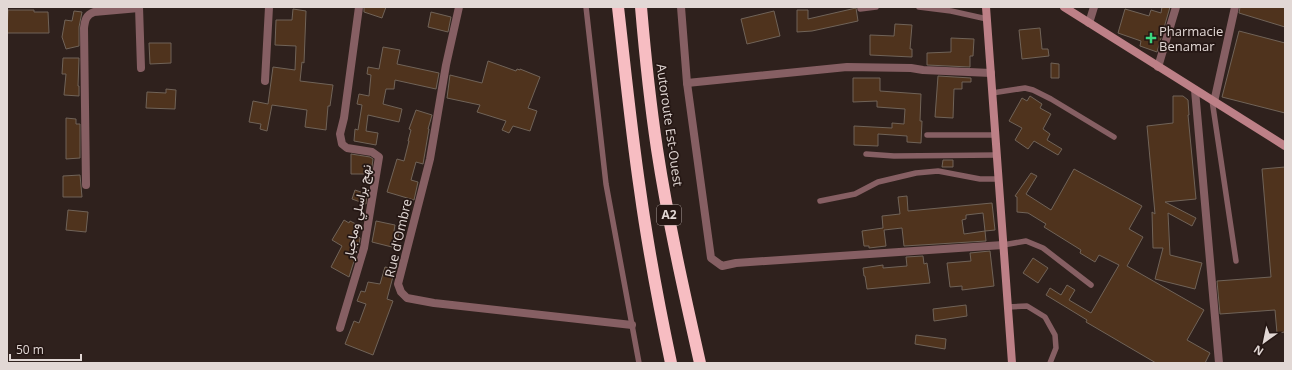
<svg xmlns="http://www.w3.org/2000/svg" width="1292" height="370" viewBox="0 0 1292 370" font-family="'Open Sans',Vazirmatn,sans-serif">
<rect width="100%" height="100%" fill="#2f211d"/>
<g fill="#4f331d" stroke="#706358" fill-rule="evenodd">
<polygon points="364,7 386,7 382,18 364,12"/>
<polygon points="1162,7 1170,7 1157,52 1140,46 1141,41 1118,33 1125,9 1149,16 1151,10 1161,13"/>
<polygon points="1240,7 1285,7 1285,27 1239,13"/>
<polygon points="856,8 858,21 812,31 797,32 797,10 808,10 808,19"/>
<polygon points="293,9 306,11 304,63 302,62 300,81 333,85 330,106 328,106 326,130 305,127 307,110 272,105 267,131 260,129 261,124 249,122 253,101 268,104 273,67 295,70 296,46 275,45 276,20 292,20"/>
<polygon points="8,10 34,10 34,12 48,12 49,33 7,33"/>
<polygon points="74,11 82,12 79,27 79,46 66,49 62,37 65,20 72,21"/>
<polygon points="774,11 780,36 747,44 741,19"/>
<polygon points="431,12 451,17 448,32 428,27"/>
<polygon points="895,24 912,25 910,49 912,49 912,57 870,55 870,35 894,36"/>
<polygon points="1040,28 1042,49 1048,49 1049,56 1022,59 1019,30"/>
<polygon points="1239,31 1285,43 1285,113 1222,97"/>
<polygon points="951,38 974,39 973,56 970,56 970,67 927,65 927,53 951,52"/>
<polygon points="149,43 171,43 171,63 150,64"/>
<polygon points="383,47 400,50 397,64 439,73 436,89 395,80 394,89 386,89 383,104 402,109 399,122 368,115 366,131 378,133 376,145 354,141 355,129 358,130 362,105 357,104 359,94 369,96 371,75 367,74 368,67 379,69"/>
<polygon points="63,58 79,58 78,86 79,86 79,96 64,95 66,74 62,74"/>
<polygon points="488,61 516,71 517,69 520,70 520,69 540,77 528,108 537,111 530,131 513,126 509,133 502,130 506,121 477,112 480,105 447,98 450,75 482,83"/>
<polygon points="1051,63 1059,64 1059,78 1051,78"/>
<polygon points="938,76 971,78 971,82 962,82 962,89 954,89 953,118 935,117"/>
<polygon points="853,78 880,78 880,91 921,94 920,121 922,121 921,143 907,142 907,136 878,134 878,146 854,145 854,126 892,128 892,123 904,124 905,109 877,107 877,101 853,102"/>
<polygon points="166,89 176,90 175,109 146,108 147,92 166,93"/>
<polygon points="1030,96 1042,104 1040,108 1051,114 1043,129 1050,134 1047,140 1062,149 1058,155 1034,141 1028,149 1015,140 1022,128 1009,121 1022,98 1027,101"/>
<polygon points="1173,96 1183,96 1188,100 1189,115 1188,115 1196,199 1165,202 1196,218 1192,226 1168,213 1170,255 1202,263 1195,289 1155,279 1163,248 1153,248 1152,212 1155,214 1147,126 1173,123"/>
<polygon points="416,110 432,115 428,129 429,129 423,164 416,162 411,180 418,182 414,200 387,192 397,159 404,161 409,141 408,141 411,130 409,129"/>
<polygon points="66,118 76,119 76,124 80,124 80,158 66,159"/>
<polygon points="351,154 370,157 373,159 371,174 351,174"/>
<polygon points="943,160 953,160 953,167 942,167"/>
<polygon points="1285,167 1285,332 1277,333 1275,310 1220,314 1217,281 1271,277 1262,169"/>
<polygon points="1074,169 1142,206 1129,229 1143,237 1127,266 1204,310 1187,340 1210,353 1205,363 1156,363 1086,322 1087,320 1046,295 1050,288 1061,295 1067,285 1075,290 1069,300 1091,313 1119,265 1099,255 1095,262 1080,253 1081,250 1044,227 1046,224 1028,213 1017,212 1017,197 1015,196 1031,173 1037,176 1026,194 1051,210"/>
<polygon points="80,175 82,197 63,197 63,176"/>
<polygon points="355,190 367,194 366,204 352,199"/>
<path d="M907 196 908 211 992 203 995 230 985 231 986 241 904 246 902 228 884 230 886 246 869 248V246H864L862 231 883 228 882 216 900 214 898 197ZM983 213 985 231 964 234 962 220 966 219V215Z"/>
<polygon points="68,210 88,212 86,232 66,230"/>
<polygon points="344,220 349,223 350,221 358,225 353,233 360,238 359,244 352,256 355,258 349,277 331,267 342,246 332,240"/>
<polygon points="376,221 395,225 394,231 399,233 396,248 372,242"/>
<polygon points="990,251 994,286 962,290 962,286 950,287 947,263 971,261 970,253"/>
<polygon points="923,256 924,264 927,263 930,283 867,289 865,276 864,276 863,268 883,265 883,268 907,266 906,257"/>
<polygon points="1033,258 1048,268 1038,283 1023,273"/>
<polygon points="385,267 395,269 387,299 393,301 373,355 345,344 354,321 359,323 366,304 357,301 361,291 365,292 368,282 380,284"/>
<polygon points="966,305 967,316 934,321 933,309"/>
<polygon points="916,335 946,339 945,349 915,344"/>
</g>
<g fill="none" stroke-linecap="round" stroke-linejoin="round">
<g stroke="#865f63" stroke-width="5.5">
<polyline points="586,7 606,184 639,363"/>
<polyline points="919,7 951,11 987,19"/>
<polyline points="860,9 876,7"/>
<polyline points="992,93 1025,88 1033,90 1051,99 1114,137"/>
<polyline points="1212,100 1236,261"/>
<polyline points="927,135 995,135"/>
<polyline points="866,154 894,156 997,155"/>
<polyline points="820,201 855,194 878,182 916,173 938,171 980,179 998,179"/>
<polyline points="1003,245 1026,241 1043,248 1091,285"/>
<polyline points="1008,307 1027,306 1045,317 1055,335 1056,348 1050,363"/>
</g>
<g stroke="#865f63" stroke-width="8">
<polyline points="139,7 141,68"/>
<polyline points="459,7 446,65 430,159 398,284 401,292 407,298 434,303 632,325"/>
<polyline points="681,7 687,83 711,258 722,266 736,263 1003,245"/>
<polyline points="1089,23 1094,7"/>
<polyline points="1158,67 1176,7"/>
<polyline points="265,81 269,7"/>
<polyline points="687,83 847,67 911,68 923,70 991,73"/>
<polyline points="1195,90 1219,363"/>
<polyline points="1214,102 1235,7"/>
<path d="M86 185 84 28C85 20 86 15 94 12L139 8"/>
<polyline points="340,328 364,248 379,157 372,152 347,148 342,144 340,134 344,118 359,7"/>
</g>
<g stroke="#bd8087" stroke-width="8">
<polyline points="986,7 1012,363"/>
<polyline points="1064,7 1285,146"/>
</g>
<g stroke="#f7bdc2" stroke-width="12">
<path d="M618 7C625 68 631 129 640 190 648 248 659 306 671 363"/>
<path d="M641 7C645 54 650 102 657 149 668 221 684 292 700 363"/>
</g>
</g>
<path fill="#3cd77e" stroke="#251714" stroke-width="1.5" d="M1149 32h4v4h4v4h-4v4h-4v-4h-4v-4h4z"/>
<g text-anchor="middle" stroke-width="3.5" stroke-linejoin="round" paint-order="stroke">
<rect fill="#251714" stroke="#a99e9b" stroke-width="1" x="657" y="205" width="24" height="20" rx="3"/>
<g font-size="12" font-weight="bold" fill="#e2d8d5">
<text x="669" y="219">A2</text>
</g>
<g font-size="13" fill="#e2d8d5" stroke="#251714" text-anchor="start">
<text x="1159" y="36">Pharmacie<tspan x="1159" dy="15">Benamar</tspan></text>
</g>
<g font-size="13" fill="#e2d8d5" stroke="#251714">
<text transform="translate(670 125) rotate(82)" y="5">Autoroute Est-Ouest</text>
<text transform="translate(357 212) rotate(-79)" y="5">نهج براسلي وماجبار</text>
<text transform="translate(398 238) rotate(-77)" y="5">Rue d'Ombre</text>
</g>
</g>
<rect width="1292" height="370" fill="none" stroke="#e2d8d5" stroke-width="16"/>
<g transform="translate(1264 342) rotate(213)" stroke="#251714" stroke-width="3" paint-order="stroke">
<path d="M0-3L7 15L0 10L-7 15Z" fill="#e2d8d5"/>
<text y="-6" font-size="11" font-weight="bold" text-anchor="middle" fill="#e2d8d5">N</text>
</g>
<path d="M10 354v6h71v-6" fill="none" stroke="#e2d8d5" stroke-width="2"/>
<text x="16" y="354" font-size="12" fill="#e2d8d5" stroke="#251714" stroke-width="3" paint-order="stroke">50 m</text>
</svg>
